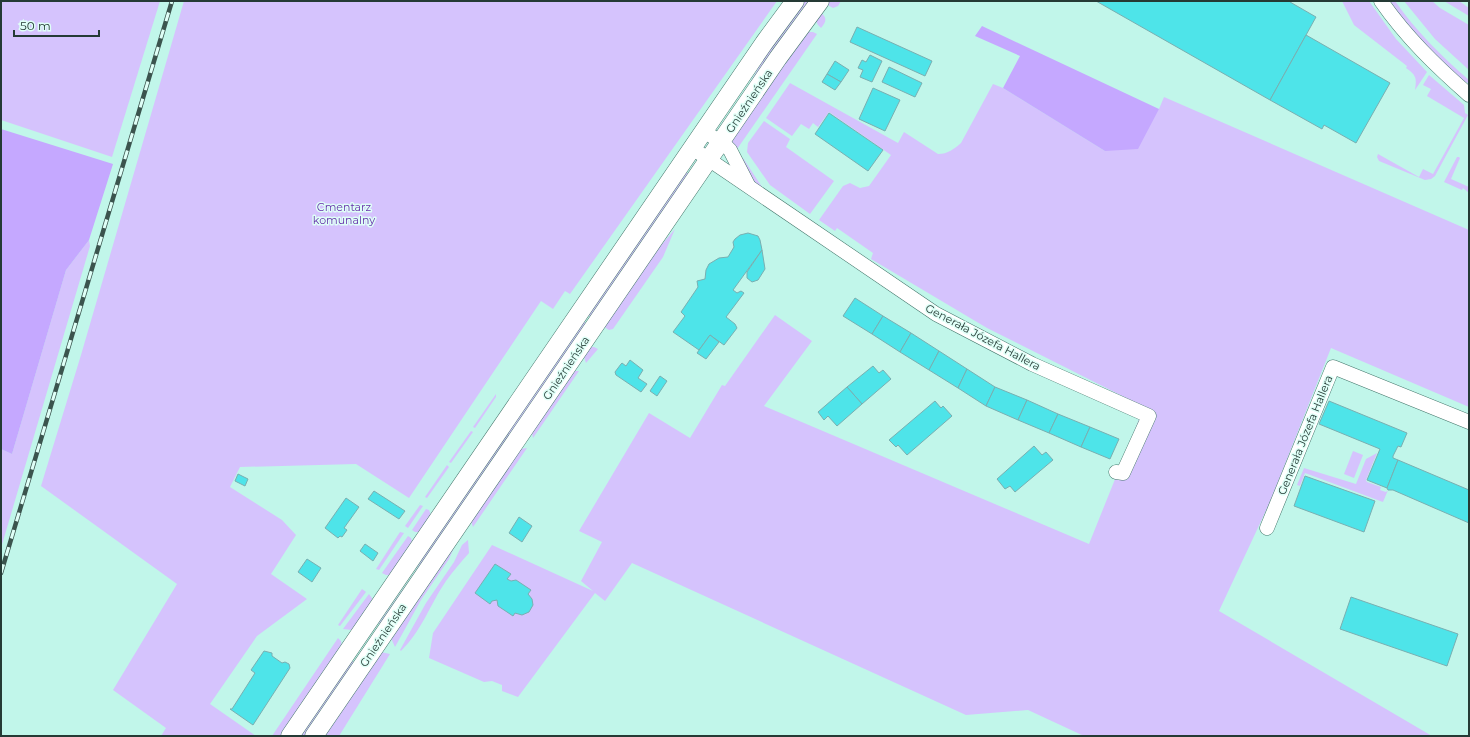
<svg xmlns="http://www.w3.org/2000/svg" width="1470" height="737" viewBox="0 0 1470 737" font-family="Montserrat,sans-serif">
<rect width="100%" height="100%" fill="#c1f6ea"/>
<g fill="#d5c3fd">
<polygon points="1,1 160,1 112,157 1,120"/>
<polygon points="184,1 777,1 570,294 565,291 553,309 541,301 409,498 356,464 240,467 230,487 282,520 296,535 271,574 307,599 257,636 210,704 256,736 161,736 166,728 113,690 177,584 41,486 81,355"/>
<polygon points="802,1 806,1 810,4 746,90 777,35"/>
<polygon points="828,1 841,1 838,6 833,8 826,4"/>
<path d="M1342 1H1369L1396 39 1427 72 1415 90C1417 78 1416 75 1406 68L1407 66 1354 25Z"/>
<path d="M1388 1H1395C1416 31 1441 56 1469 80V83L1463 82 1426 47Z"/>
<polygon points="1404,1 1432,1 1440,8 1469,25 1469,70 1435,39"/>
<polygon points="1444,1 1459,1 1469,8 1469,16"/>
<path d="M820 12C827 17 827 21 821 28L818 25 816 21Z"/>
<polygon points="808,32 813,32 817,34 735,152 731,143 732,137 802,34"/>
<polygon points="1429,75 1464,105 1465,113 1468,115 1435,176 1431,179 1425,180 1379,161 1377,157 1378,154 1419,177 1423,169 1433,174 1464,118 1427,96 1431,89 1423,85"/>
<path d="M790 83 898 143 904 132 938 154C948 154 954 149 961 143L993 84 1003 88 1105 151 1159 109 1164 97 1469 230V407L1331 348 1270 502 1219 611 1432 736H1084L1028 710 966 715 632 563 605 601 595 593 518 697 502 691V685L492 681 484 682 429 658 433 633 492 545 593 591 581 581 602 542 579 531 649 413 690 438 722 385 725 386 775 315 812 341 764 406 1089 544 1144 407 987 328 871 259 873 253 837 228 835 231 819 220 843 186 850 183 860 188 869 186 891 155 829 112 818 127 813 123 809 129 801 124 792 136 766 118Z"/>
<polygon points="764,121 790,139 786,147 834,181 810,214 770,185 747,152 748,143"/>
<polygon points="1457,157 1459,157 1460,158 1451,179 1469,187 1469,193 1463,188 1462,190 1444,182"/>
<path d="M743 158 764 190C753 184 747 173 740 162Z"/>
<polygon points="686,172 689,174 593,318 586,314"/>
<polygon points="675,229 663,257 613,329 609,330 603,326 646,263"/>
<polygon points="89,240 90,246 1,548 1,449 12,454 66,270"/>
<polygon points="582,320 588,325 380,626 379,623 415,572 432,540"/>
<polygon points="590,347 594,347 598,349 586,363 584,357"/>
<polygon points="575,371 579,371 533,438 532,433"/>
<polygon points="496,394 496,397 475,428 473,427"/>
<polygon points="471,431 473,432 451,463 449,462"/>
<polygon points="527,448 473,527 471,521 520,449"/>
<polygon points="1353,451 1363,455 1354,478 1344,474"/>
<polygon points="1377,453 1366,480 1367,482 1381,487 1380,490 1386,492 1388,490 1383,502 1305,473 1300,486 1297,485 1304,468 1356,484 1366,459"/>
<polygon points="447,465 449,467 427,498 425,497"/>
<polygon points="420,505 423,506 408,528 405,526"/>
<polygon points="426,509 429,510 431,515 422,532 415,532 412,530"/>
<polygon points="400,532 404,533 379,570 376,569"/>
<polygon points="461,535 463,535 457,541 449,559 421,600 395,647 391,638"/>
<polygon points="408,536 411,538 413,544 392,575 386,575 382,573"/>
<path d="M468 540 469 553C461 562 453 571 446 581 429 606 423 629 401 651L400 650 426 603 454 562 462 545Z"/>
<polygon points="362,589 366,592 340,626 338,625"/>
<polygon points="369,594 374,601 352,630 343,629"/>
<polygon points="338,638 341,641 342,648 282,736 272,736"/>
<polygon points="381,652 390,654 339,736 322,736"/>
<polygon points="352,661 354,662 308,736 297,736"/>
</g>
<g fill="#c5a8ff">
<polygon points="982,26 1159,109 1138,149 1105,151 1003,88 1020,56 975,36"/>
<polygon points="1,129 113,164 89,240 66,270 12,454 1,449"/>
</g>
<g fill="#4ee4e9" stroke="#79afb1">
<polygon points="1096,1 1291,1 1290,2 1316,17 1270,100"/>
<polygon points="857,27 932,61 925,76 850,42"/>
<polygon points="1306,35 1390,83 1356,143 1324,125 1322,129 1270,100"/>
<polygon points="870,55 882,61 872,82 860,77 863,70 858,68 862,60 866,62"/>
<polygon points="835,61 849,70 841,82 827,74"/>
<polygon points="889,67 922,83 915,97 882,82"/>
<polygon points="827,74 841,82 835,90 822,82"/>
<polygon points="873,88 900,100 885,131 859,119"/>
<polygon points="829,113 883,150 868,171 815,134"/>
<polygon points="748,233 758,236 760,240 762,250 733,290 737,293 741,291 744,293 726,317 735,324 737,328 724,345 710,335 699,350 673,332 685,316 681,312 698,287 697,281 705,279 706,270 709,264 719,258 728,257 734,247 733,242 735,239 740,235"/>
<polygon points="762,250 765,269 758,280 752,282 747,278 747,272"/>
<polygon points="855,298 883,316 872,334 843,316"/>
<polygon points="883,316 911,333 900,352 872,334"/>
<polygon points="911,333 939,351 929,370 900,352"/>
<polygon points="710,335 719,342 706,359 697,353"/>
<polygon points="939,351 967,369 958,388 929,370"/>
<polygon points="630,360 643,370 638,378 647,384 641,392 616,375 615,372 621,364 622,363 626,366"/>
<polygon points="873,366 879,373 883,370 891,379 862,404 847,387"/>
<polygon points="967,369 995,387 986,406 958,388"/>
<polygon points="660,376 667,381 657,396 650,391"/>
<polygon points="847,387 862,404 837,426 828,416 824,420 818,412"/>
<polygon points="995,387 1027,400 1018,420 986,406"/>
<polygon points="1027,400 1058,414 1049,433 1018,420"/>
<polygon points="935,401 941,408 943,406 952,416 907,455 898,445 896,447 889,440"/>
<polygon points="1329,401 1407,433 1401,447 1398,446 1393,456 1393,458 1398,460 1387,488 1367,480 1380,449 1319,424"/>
<polygon points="1058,414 1090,427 1081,447 1049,433"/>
<polygon points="1090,427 1119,439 1110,459 1081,447"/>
<polygon points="1034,446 1042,455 1046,452 1053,460 1015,492 1010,486 1005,489 997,479"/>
<polygon points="1398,460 1469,490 1469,523 1393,490 1388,490 1387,488"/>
<polygon points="238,474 248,479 245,486 235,481"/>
<polygon points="1305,476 1375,501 1364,532 1294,506"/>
<polygon points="374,491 405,511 399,519 368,499"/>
<polygon points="346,498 359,507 344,528 347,530 342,537 340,536 338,538 325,528"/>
<polygon points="519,517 532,526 522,542 509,533"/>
<polygon points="365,544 378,553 373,561 360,551"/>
<polygon points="307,559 321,568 312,582 298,572"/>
<polygon points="495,564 511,574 507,579 511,581 516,580 531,590 528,594 532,599 533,605 529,612 522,615 515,613 513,616 498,606 497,600 492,601 490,604 475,593"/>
<polygon points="1351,597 1458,634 1447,666 1340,629"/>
<polygon points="264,651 272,653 272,656 282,663 285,662 289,664 290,668 253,725 230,709 232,709 255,673 251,670"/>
</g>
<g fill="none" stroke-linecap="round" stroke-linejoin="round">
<defs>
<g id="minor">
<path d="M1381 1C1406 37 1436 66 1469 95"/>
<polyline points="704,131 726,146 730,150 748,185"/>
<polyline points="692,148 936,314 1032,364 1149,416 1123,473 1116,472"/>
<polyline points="1267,528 1333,367 1469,422"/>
</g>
<g id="major">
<polyline points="290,736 764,43 795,1"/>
<polyline points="314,736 778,58 820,1"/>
</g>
</defs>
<use href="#minor" stroke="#43756a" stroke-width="15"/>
<use href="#major" stroke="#43756a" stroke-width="19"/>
<use href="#minor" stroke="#fff" stroke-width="14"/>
<use href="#major" stroke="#fff" stroke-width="18"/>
<defs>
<polyline id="rail" points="1,573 172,1"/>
</defs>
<use href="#rail" stroke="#3b544e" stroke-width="4.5"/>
<use href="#rail" stroke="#dffff7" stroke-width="3" stroke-dasharray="9" stroke-linecap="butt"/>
</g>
<g text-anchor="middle" stroke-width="3" stroke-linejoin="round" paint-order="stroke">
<g font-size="11" fill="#253a35" stroke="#dffff7">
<text transform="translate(749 101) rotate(-56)" y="4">Gnieźnieńska</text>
<text transform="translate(983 337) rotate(28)" y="4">Generała Józefa Hallera</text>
<text transform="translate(566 368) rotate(-56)" y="4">Gnieźnieńska</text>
<text transform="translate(1305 435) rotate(-68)" y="4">Generała Józefa Hallera</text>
<text transform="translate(383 635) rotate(-56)" y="4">Gnieźnieńska</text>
</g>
<g font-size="11" fill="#652faa" stroke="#dffff7">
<text x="344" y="211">Cmentarz<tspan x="344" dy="13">komunalny</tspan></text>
</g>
</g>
<rect width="1470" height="737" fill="none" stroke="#253a35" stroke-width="4"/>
<path d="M14 30v6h85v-6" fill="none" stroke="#253a35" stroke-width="2"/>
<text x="20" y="30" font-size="12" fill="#253a35" stroke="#dffff7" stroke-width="3" paint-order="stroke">50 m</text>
</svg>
